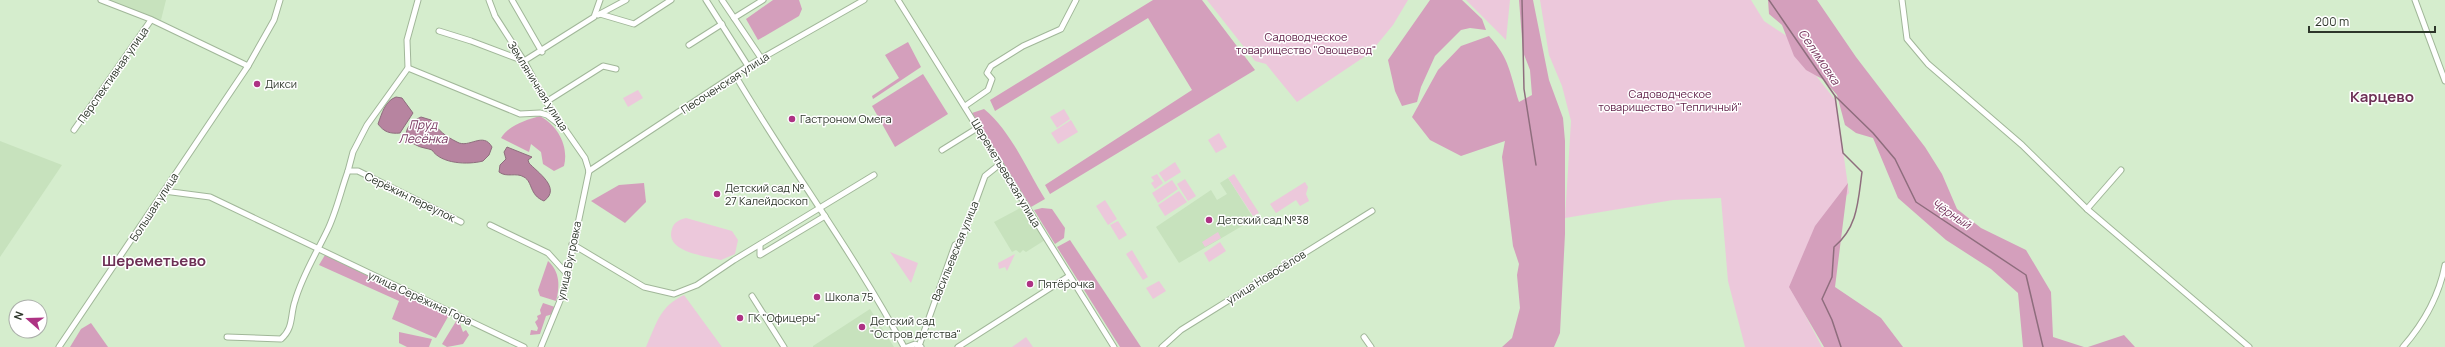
<svg xmlns="http://www.w3.org/2000/svg" width="2445" height="347" viewBox="0 0 2445 347" font-family="Manrope,sans-serif">
<rect width="100%" height="100%" fill="#d5edcd"/>
<g fill="#c7e2bd">
<polygon points="108,0 166,0 161,20"/>
<polygon points="0,141 62,165 0,257"/>
<polygon points="1228,178 1254,219 1179,263 1156,227 1211,190 1217,200 1227,194 1220,183"/>
<polygon points="1024,206 1045,240 1026,252 1023,250 1020,253 1016,250 1012,252 994,222"/>
<polygon points="870,309 894,347 813,347 813,346"/>
</g>
<g fill="#ecc8db">
<polygon points="1207,0 1408,0 1393,25 1370,53 1297,102 1266,64 1255,61"/>
<polygon points="1466,0 1510,0 1506,40"/>
<polygon points="1540,0 1751,0 1764,21 1806,49 1817,77 1836,101 1849,193 1816,229 1791,288 1822,347 1745,347 1728,281 1721,198 1673,200 1565,218 1571,121 1562,86 1549,55"/>
<polygon points="638,90 643,98 628,107 623,98"/>
<polygon points="1064,109 1070,119 1057,128 1050,117"/>
<polygon points="1071,120 1078,132 1058,144 1051,133"/>
<polygon points="1219,133 1227,147 1216,153 1208,140"/>
<polygon points="1175,162 1181,172 1165,182 1159,173"/>
<polygon points="1157,174 1163,183 1155,189 1151,183 1154,181 1151,177"/>
<polygon points="1234,174 1259,213 1253,216 1228,178"/>
<polygon points="1185,179 1196,196 1188,201 1177,184"/>
<polygon points="1172,180 1178,189 1158,203 1152,193"/>
<polygon points="1305,182 1308,187 1306,194 1309,201 1300,206 1296,200 1276,213 1270,204"/>
<polygon points="1179,191 1187,202 1165,216 1158,205"/>
<polygon points="1105,200 1117,219 1108,225 1096,206"/>
<path d="M686 218 732 231 738 240 735 254 721 260C706 256 664 252 672 229 674 222 679 220 686 218Z"/>
<polygon points="1118,221 1127,235 1119,240 1110,225"/>
<polygon points="1218,232 1221,238 1205,247 1202,242"/>
<polygon points="1220,242 1226,251 1209,262 1204,253"/>
<polygon points="1132,250 1148,277 1143,280 1126,254"/>
<polygon points="890,252 918,263 911,283"/>
<polygon points="1015,254 1007,271 1005,267 999,269 998,263"/>
<polygon points="1159,281 1166,291 1153,299 1146,288"/>
<path d="M684 295 722 347H646C657 323 659 307 684 295Z"/>
<polygon points="1026,337 1033,347 1012,347"/>
</g>
<g fill="#d49fbc">
<polygon points="773,0 799,0 802,9 799,16 758,40 746,19"/>
<polygon points="1153,0 1202,0 1255,70 1050,194 1045,185 1192,90 1148,18 995,111 990,100"/>
<polygon points="1430,0 1462,0 1482,19 1486,30 1470,28 1461,30 1435,56 1421,87 1417,102 1402,106 1395,91 1388,60"/>
<path d="M1519 0H1533L1549 80 1563 118 1565 141V234L1560 333 1554 347H1502L1512 338 1520 308 1517 275 1519 264 1513 246 1502 157 1505 141 1461 156 1430 140 1412 117 1438 70 1461 46 1489 36C1510 59 1510 74 1519 102L1532 95 1530 70 1523 52Z"/>
<polygon points="1768,0 1817,0 1856,57 1925,147 1942,174 1957,209 1981,228 2026,250 2051,292 2053,337 2084,347 2023,347 2018,293 1991,269 1946,240 1898,198 1873,138 1856,133 1845,125 1837,95 1824,80 1806,70 1794,56 1782,25 1769,14"/>
<polygon points="908,42 921,67 873,99 872,96 899,78 885,55"/>
<polygon points="923,74 948,114 895,147 872,106"/>
<path d="M984 109C1011 131 1027 170 1045 199L1031 207 972 113Z"/>
<path d="M540 116C558 126 569 146 564 166L554 171 543 164 541 152 531 144 529 152 501 138C509 125 526 120 540 116Z"/>
<polygon points="644,183 646,202 625,223 591,201 619,185"/>
<polygon points="1848,183 1835,287 1881,318 1903,347 1824,347 1789,287 1815,226"/>
<polygon points="1042,208 1052,209 1065,228 1064,238 1055,244 1034,210"/>
<polygon points="1070,240 1141,347 1120,347 1057,247"/>
<polygon points="325,255 449,315 436,338 392,319 399,301 319,265"/>
<path d="M548 261C560 272 560 286 556 301L540 296 538 290Z"/>
<polygon points="543,303 555,307 553,314 546,316 540,334 530,335 531,330 537,331 538,328 535,322 538,319 537,316 541,314 540,310"/>
<polygon points="458,318 464,321 460,324 463,332 466,330 469,335 463,344 447,347 442,344"/>
<polygon points="91,323 108,347 70,347 81,329"/>
<polygon points="399,332 432,339 429,347 407,347 399,343"/>
<polygon points="2124,335 2135,347 2088,347"/>
</g>
<g fill="#b784a0" stroke="#8e6d7d">
<path d="M396 97 402 98 413 113 400 133C390 134 384 132 378 124 382 113 385 101 396 97Z"/>
<path d="M421 117 431 120C439 131 445 136 457 142 469 149 483 131 492 147L489 155 483 161C468 165 441 164 432 150 427 148 421 148 416 145 399 137 407 123 421 117Z"/>
<path d="M507 147 532 157 528 160 529 163C537 172 562 188 544 201 529 195 533 182 524 177 516 172 507 178 499 172L500 165 506 159 504 152Z"/>
</g>
<g fill="none" stroke-linecap="round" stroke-linejoin="round">
<g stroke="#8e6d7d" stroke-width="1.5">
<polyline points="1522,0 1524,89 1536,165"/>
<path d="M1769 0 1835 96 1843 153 1862 172C1858 201 1858 227 1834 247L1832 277 1822 299 1832 320 1841 347"/>
<polyline points="1835,96 1873,133 1895,159 1916,202 2026,275 2043,347"/>
</g>
<defs>
<g id="minor">
<polyline points="101,0 150,19 248,66"/>
<polyline points="489,0 495,16 524,61 546,102 585,158 589,171"/>
<polyline points="512,0 542,52"/>
<polyline points="706,0 748,66"/>
<polyline points="722,0 761,58"/>
<polyline points="898,0 1114,347"/>
<polyline points="1902,0 1907,39 1928,64 2022,145 2087,209 2249,347"/>
<polyline points="2415,0 2445,81"/>
<polyline points="600,14 634,24 671,0"/>
<polyline points="598,15 626,0"/>
<polyline points="734,18 763,0"/>
<polyline points="439,31 471,41 524,61 594,17 600,0"/>
<polyline points="689,45 722,24"/>
<polyline points="408,68 520,114 540,113 547,115 560,125"/>
<path d="M735 75C789 167 854 253 904 347"/>
<polyline points="546,102 603,66 616,69"/>
<polyline points="965,106 988,90 992,79 987,73 991,66 1023,46 1061,29 1076,0"/>
<polyline points="74,130 151,20"/>
<polyline points="942,150 979,127"/>
<polyline points="348,171 353,152 367,125 408,68 407,40 418,0"/>
<polyline points="589,171 748,66 864,0"/>
<polyline points="164,191 210,197 524,347"/>
<polyline points="2087,209 2121,170"/>
<polyline points="490,225 548,253 567,274"/>
<polyline points="572,244 644,287 674,294 697,285 734,260 874,175"/>
<polyline points="760,245 760,255 825,216"/>
<polyline points="752,296 784,347"/>
<path d="M227 337 281 339C294 328 290 315 295 301 302 276 316 254 327 231 336 213 341 190 348 171H358L461 222"/>
<polyline points="1364,337 1371,347"/>
<polyline points="919,346 955,245 961,242 985,176 1000,164"/>
<polyline points="59,347 248,66 274,20 280,0"/>
<polyline points="541,347 564,291 589,171"/>
<polyline points="907,347 915,344 921,347"/>
<polyline points="958,347 1069,276"/>
<polyline points="1162,347 1181,330 1372,211"/>
<path d="M2403 347C2424 323 2439 296 2445 265"/>
</g>
</defs>
<use href="#minor" stroke="#a1b799" stroke-width="7"/>
<use href="#minor" stroke="#fff" stroke-width="5"/>
</g>
<g fill="#ae3284" stroke="#fff" stroke-width="1.5">
<circle cx="257" cy="84" r="4"/>
<circle cx="792" cy="119" r="4"/>
<circle cx="717" cy="194" r="4"/>
<circle cx="1209" cy="220" r="4"/>
<circle cx="1030" cy="284" r="4"/>
<circle cx="817" cy="297" r="4"/>
<circle cx="740" cy="318" r="4"/>
<circle cx="862" cy="327" r="4"/>
</g>
<g text-anchor="middle" stroke-width="3" stroke-linejoin="round" paint-order="stroke">
<g font-size="11" fill="#61224a" stroke="#fff">
<text x="1306" y="41">Садоводческое<tspan x="1306" dy="13">товарищество "Овощевод"</tspan></text>
<text x="1670" y="98">Садоводческое<tspan x="1670" dy="13">товарищество "Тепличный"</tspan></text>
</g>
<g font-size="11" fill="#2d362a" stroke="#fff">
<text transform="translate(113 75) rotate(-55)" y="4">Перспективная улица</text>
<text transform="translate(725 83) rotate(-33)" y="4">Песоченская улица</text>
<text transform="translate(538 86) rotate(58)" y="4">Земляничная улица</text>
<text transform="translate(1006 173) rotate(59)" y="4">Шереметьевская улица</text>
<text transform="translate(410 197) rotate(26)" y="4">Серёжин переулок</text>
<text transform="translate(154 207) rotate(-57)" y="4">Большая улица</text>
<text transform="translate(955 251) rotate(-68)" y="4">Васильевская улица</text>
<text transform="translate(569 261) rotate(-78)" y="4">улица Бугровка</text>
<text transform="translate(1266 277) rotate(-32)" y="4">улица Новосёлов</text>
<text transform="translate(420 298) rotate(25)" y="4">улица Серёжина Гора</text>
</g>
<g font-size="11" fill="#2d362a" stroke="#fff" text-anchor="start">
<text x="265" y="88">Дикси</text>
<text x="800" y="123">Гастроном Омега</text>
<text x="725" y="192">Детский сад №<tspan x="725" dy="13">27 Калейдоскоп</tspan></text>
<text x="1217" y="224">Детский сад №38</text>
<text x="1038" y="288">Пятёрочка</text>
<text x="825" y="301">Школа 75</text>
<text x="748" y="322">ГК "Офицеры"</text>
<text x="870" y="325">Детский сад<tspan x="870" dy="13">"Остров детства"</tspan></text>
</g>
<g font-size="12" font-style="italic" fill="#77365e" stroke="#fff">
<text transform="translate(1819 57) rotate(56)" y="4">Селимовка</text>
<text x="423" y="129">Пруд<tspan x="423" dy="14">Лесёнка</tspan></text>
<text transform="translate(1951 214) rotate(33)" y="4">Чёрный</text>
</g>
<g font-size="15" font-weight="bold" fill="#6d3055" stroke="#fff">
<text x="2382" y="102">Карцево</text>
<text x="154" y="266">Шереметьево</text>
</g>
</g>
<g transform="translate(28 319) rotate(290)"><circle r="19" fill="#ffffff" stroke="#abafaa"/>
<path d="M0-3L7 15L0 10L-7 15Z" fill="#ae3284"/>
<text y="-6" font-size="11" font-weight="bold" text-anchor="middle" fill="#2d362a">N</text>
</g>
<path d="M2309 26v6h126v-6" fill="none" stroke="#2d362a" stroke-width="2"/>
<text x="2315" y="26" font-size="12" fill="#2d362a" stroke="#ffffff" stroke-width="3" paint-order="stroke">200 m</text>
</svg>
